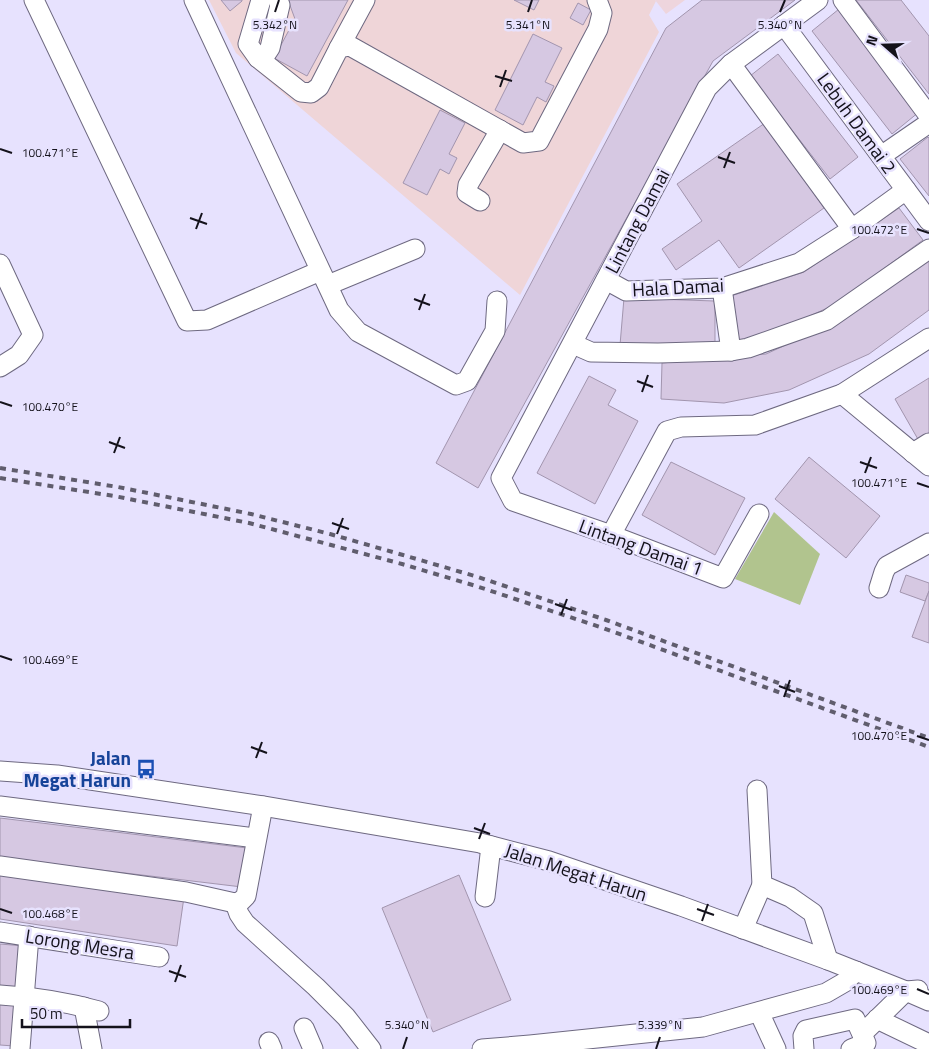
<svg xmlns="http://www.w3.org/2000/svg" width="929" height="1049" viewBox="0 0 929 1049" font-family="'Titillium Web',sans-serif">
<rect width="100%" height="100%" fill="#e7e2fe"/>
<polygon fill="#eed5dd" points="655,0 685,0 666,14"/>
<polygon fill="#efd5d8" points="209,0 655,0 656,1 649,15 659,32 520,295 236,53"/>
<polygon fill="#b1c48e" points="774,512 820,554 800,605 735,579"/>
<g fill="#d6c8e2" stroke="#a295ae">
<polygon points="221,0 242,0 242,1 230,11"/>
<polygon points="288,0 348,0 307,76 274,58 295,19"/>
<polygon points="514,0 539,0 534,10"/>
<polygon points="702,0 795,0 713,61 478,488 436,463 666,28"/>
<polygon points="856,0 901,0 929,36 929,94"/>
<polygon points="578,3 591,10 583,25 570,18"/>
<polygon points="839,9 919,112 892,134 812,31"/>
<polygon points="533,34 562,48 545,82 554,86 546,102 537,97 523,125 495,110"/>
<polygon points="778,54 858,157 830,179 750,76"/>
<polygon points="440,110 465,123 449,154 457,158 449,174 440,169 427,195 403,183"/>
<polygon points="765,123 824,208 739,268 719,240 676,270 662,249 702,221 677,184"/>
<polygon points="928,137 929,138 929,196 900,159"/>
<polygon points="899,208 923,240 834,305 754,341 740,343 730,310 731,296 804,272"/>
<polygon points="929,260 929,310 869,354 789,390 724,403 661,399 662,363 766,354 838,321"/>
<polygon points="624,298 715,301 715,346 620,345"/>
<polygon points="589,376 616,390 608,405 638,421 595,504 537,473"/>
<polygon points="929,378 929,435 919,441 895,399"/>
<polygon points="809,457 880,516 846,558 775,499"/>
<polygon points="671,462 745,498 715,555 642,515"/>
<polygon points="906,575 929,583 929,591 925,601 900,592"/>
<polygon points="929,591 929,643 912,637"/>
<polygon points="0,818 247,848 242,887 0,858"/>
<polygon points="0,870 184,897 177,946 0,919"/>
<polygon points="459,875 511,1000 433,1032 382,908"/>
<polygon points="0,944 24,946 20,991 0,989"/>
<polygon points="0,1000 18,1001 14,1046 0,1045"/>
</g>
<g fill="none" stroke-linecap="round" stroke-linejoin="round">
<defs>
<g id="minor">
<polyline points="34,0 187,321 207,320 320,271"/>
<polyline points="194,0 339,310 358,332 456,385 467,381 495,331 497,301"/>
<polyline points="261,0 248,44 258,58 301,92 311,93 319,87 339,48 350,46 523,143 539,141 598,29 602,13 597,0"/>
<polyline points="843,0 929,116"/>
<polyline points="784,25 929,221"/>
<polyline points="339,48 365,0"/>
<polyline points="258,58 266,54 270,48 280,5 278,0"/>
<polyline points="731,64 852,229"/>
<polyline points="881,156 929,123"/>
<polyline points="480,201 467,193 468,185 500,130"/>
<polyline points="0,264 33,335 19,355 0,367"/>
<polyline points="606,280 626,291 722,288 799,263 852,229 906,190"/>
<polyline points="328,285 415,249"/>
<polyline points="722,288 731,351"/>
<polyline points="573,344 591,352 658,353 731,351 748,348 827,320 929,249"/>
<polyline points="842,394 929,466"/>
<polyline points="913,453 929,443"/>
<polyline points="759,514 723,578 611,535 513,501 501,478 707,88 731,64 818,0"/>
<polyline points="611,535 667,431 681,427 755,425 842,394 929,338"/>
<polyline points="879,588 884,572 887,566 929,543"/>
<polyline points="0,771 57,775 263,806 480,843 549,861 681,906 828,960 906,991 929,1001"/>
<polyline points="757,790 762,885 790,897 813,913 828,960"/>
<polyline points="0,806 256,838"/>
<polyline points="0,866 186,892 235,903 241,901 246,896 263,806"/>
<polyline points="485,897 491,846"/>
<polyline points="235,903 239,914 245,923 316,987 346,1017 371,1049"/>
<polyline points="743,929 762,885"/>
<polyline points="0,932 159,957"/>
<path d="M0 995C34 997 67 1002 99 1011"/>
<polyline points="84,1007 92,1049"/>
<polyline points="759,1012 776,1049"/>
<polyline points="877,1019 929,1044"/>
<polyline points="304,1028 313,1049"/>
<polyline points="862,1034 906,991 918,990"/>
<polyline points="269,1042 272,1049"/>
<polyline points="20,1049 29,936"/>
<polyline points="482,1049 530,1045 703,1027 826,993 845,982 856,971"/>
<polyline points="804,1049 803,1036 806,1030 855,1019 866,1043 851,1049"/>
</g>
</defs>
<use href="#minor" stroke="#6e6981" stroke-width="21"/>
<use href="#minor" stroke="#fff" stroke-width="19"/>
<g stroke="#605d6d" stroke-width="4" stroke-dasharray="6 6" stroke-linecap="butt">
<polyline points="0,468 118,487 251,514 330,534 403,555 478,577 606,620 929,738"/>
<polyline points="0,478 114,496 249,523 402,564 476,586 603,628 929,747"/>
</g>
</g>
<path fill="none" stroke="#14121b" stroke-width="2" d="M275 12 279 0M528 12 532 0M780 12 785 0M495 76 512 81M500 87 506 70M0 149 12 153M718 157 735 163M724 168 730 152M190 218 207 224M196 229 202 213M917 229 929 233M414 299 430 305M419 310 425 294M637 381 653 387M642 392 648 375M0 402 12 406M109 442 125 448M114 453 120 437M860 462 877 468M865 473 871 457M917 483 929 487M332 523 349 529M337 534 343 518M555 604 572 610M561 615 567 599M0 656 12 660M779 686 795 692M784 697 790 680M917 736 929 740M251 747 267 753M256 758 262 742M474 828 490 834M479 839 485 823M0 909 12 913M697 909 714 915M702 921 708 904M169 971 186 977M175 982 181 965M917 989 929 994M403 1049 407 1037M656 1049 660 1037"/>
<defs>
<symbol id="bus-bare" viewBox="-9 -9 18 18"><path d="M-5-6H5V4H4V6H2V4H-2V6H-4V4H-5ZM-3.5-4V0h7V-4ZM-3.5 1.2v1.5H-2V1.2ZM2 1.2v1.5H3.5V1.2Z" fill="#1a4fb4" stroke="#e7e2fe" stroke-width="2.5" paint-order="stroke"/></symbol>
</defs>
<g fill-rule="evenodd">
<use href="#bus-bare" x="132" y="755" width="28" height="28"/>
</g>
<g text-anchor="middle" stroke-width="5" stroke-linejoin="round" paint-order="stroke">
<g font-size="19" fill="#14121b" stroke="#e7e2fe">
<text transform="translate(857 123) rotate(54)" y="7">Lebuh Damai 2</text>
<text transform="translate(637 221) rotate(-62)" y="7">Lintang Damai</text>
<text transform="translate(678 287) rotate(-3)" y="7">Hala Damai</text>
<text transform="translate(641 547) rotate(20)" y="7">Lintang Damai 1</text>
<text transform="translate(576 872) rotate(18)" y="7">Jalan Megat Harun</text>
<text transform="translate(80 944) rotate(9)" y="7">Lorong Mesra</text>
</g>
<g font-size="19" font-weight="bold" fill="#164399" stroke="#e7e2fe" text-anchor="end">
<text x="131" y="765">Jalan<tspan x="131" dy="22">Megat Harun</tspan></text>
</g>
</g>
<g font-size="12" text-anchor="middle" fill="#14121b" stroke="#e7e2fe" stroke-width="5" stroke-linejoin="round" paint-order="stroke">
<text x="275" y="29">5.342°N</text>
<text x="528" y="29">5.341°N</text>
<text x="780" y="29">5.340°N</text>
<text x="50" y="157">100.471°E</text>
<text x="879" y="234">100.472°E</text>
<text x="50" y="411">100.470°E</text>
<text x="879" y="487">100.471°E</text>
<text x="50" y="664">100.469°E</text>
<text x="879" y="740">100.470°E</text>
<text x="50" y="918">100.468°E</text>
<text x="879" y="994">100.469°E</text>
<text x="407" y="1029">5.340°N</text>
<text x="660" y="1029">5.339°N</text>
</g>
<g transform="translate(884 45) rotate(290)" stroke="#e7e2fe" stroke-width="4" paint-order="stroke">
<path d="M0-4L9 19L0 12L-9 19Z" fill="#14121b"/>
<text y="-8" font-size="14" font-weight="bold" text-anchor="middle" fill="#14121b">N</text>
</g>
<path d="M22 1019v8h108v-8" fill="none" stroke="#14121b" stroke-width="2.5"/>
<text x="30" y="1019" font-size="15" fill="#14121b" stroke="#e7e2fe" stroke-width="4" paint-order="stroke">50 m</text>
</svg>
